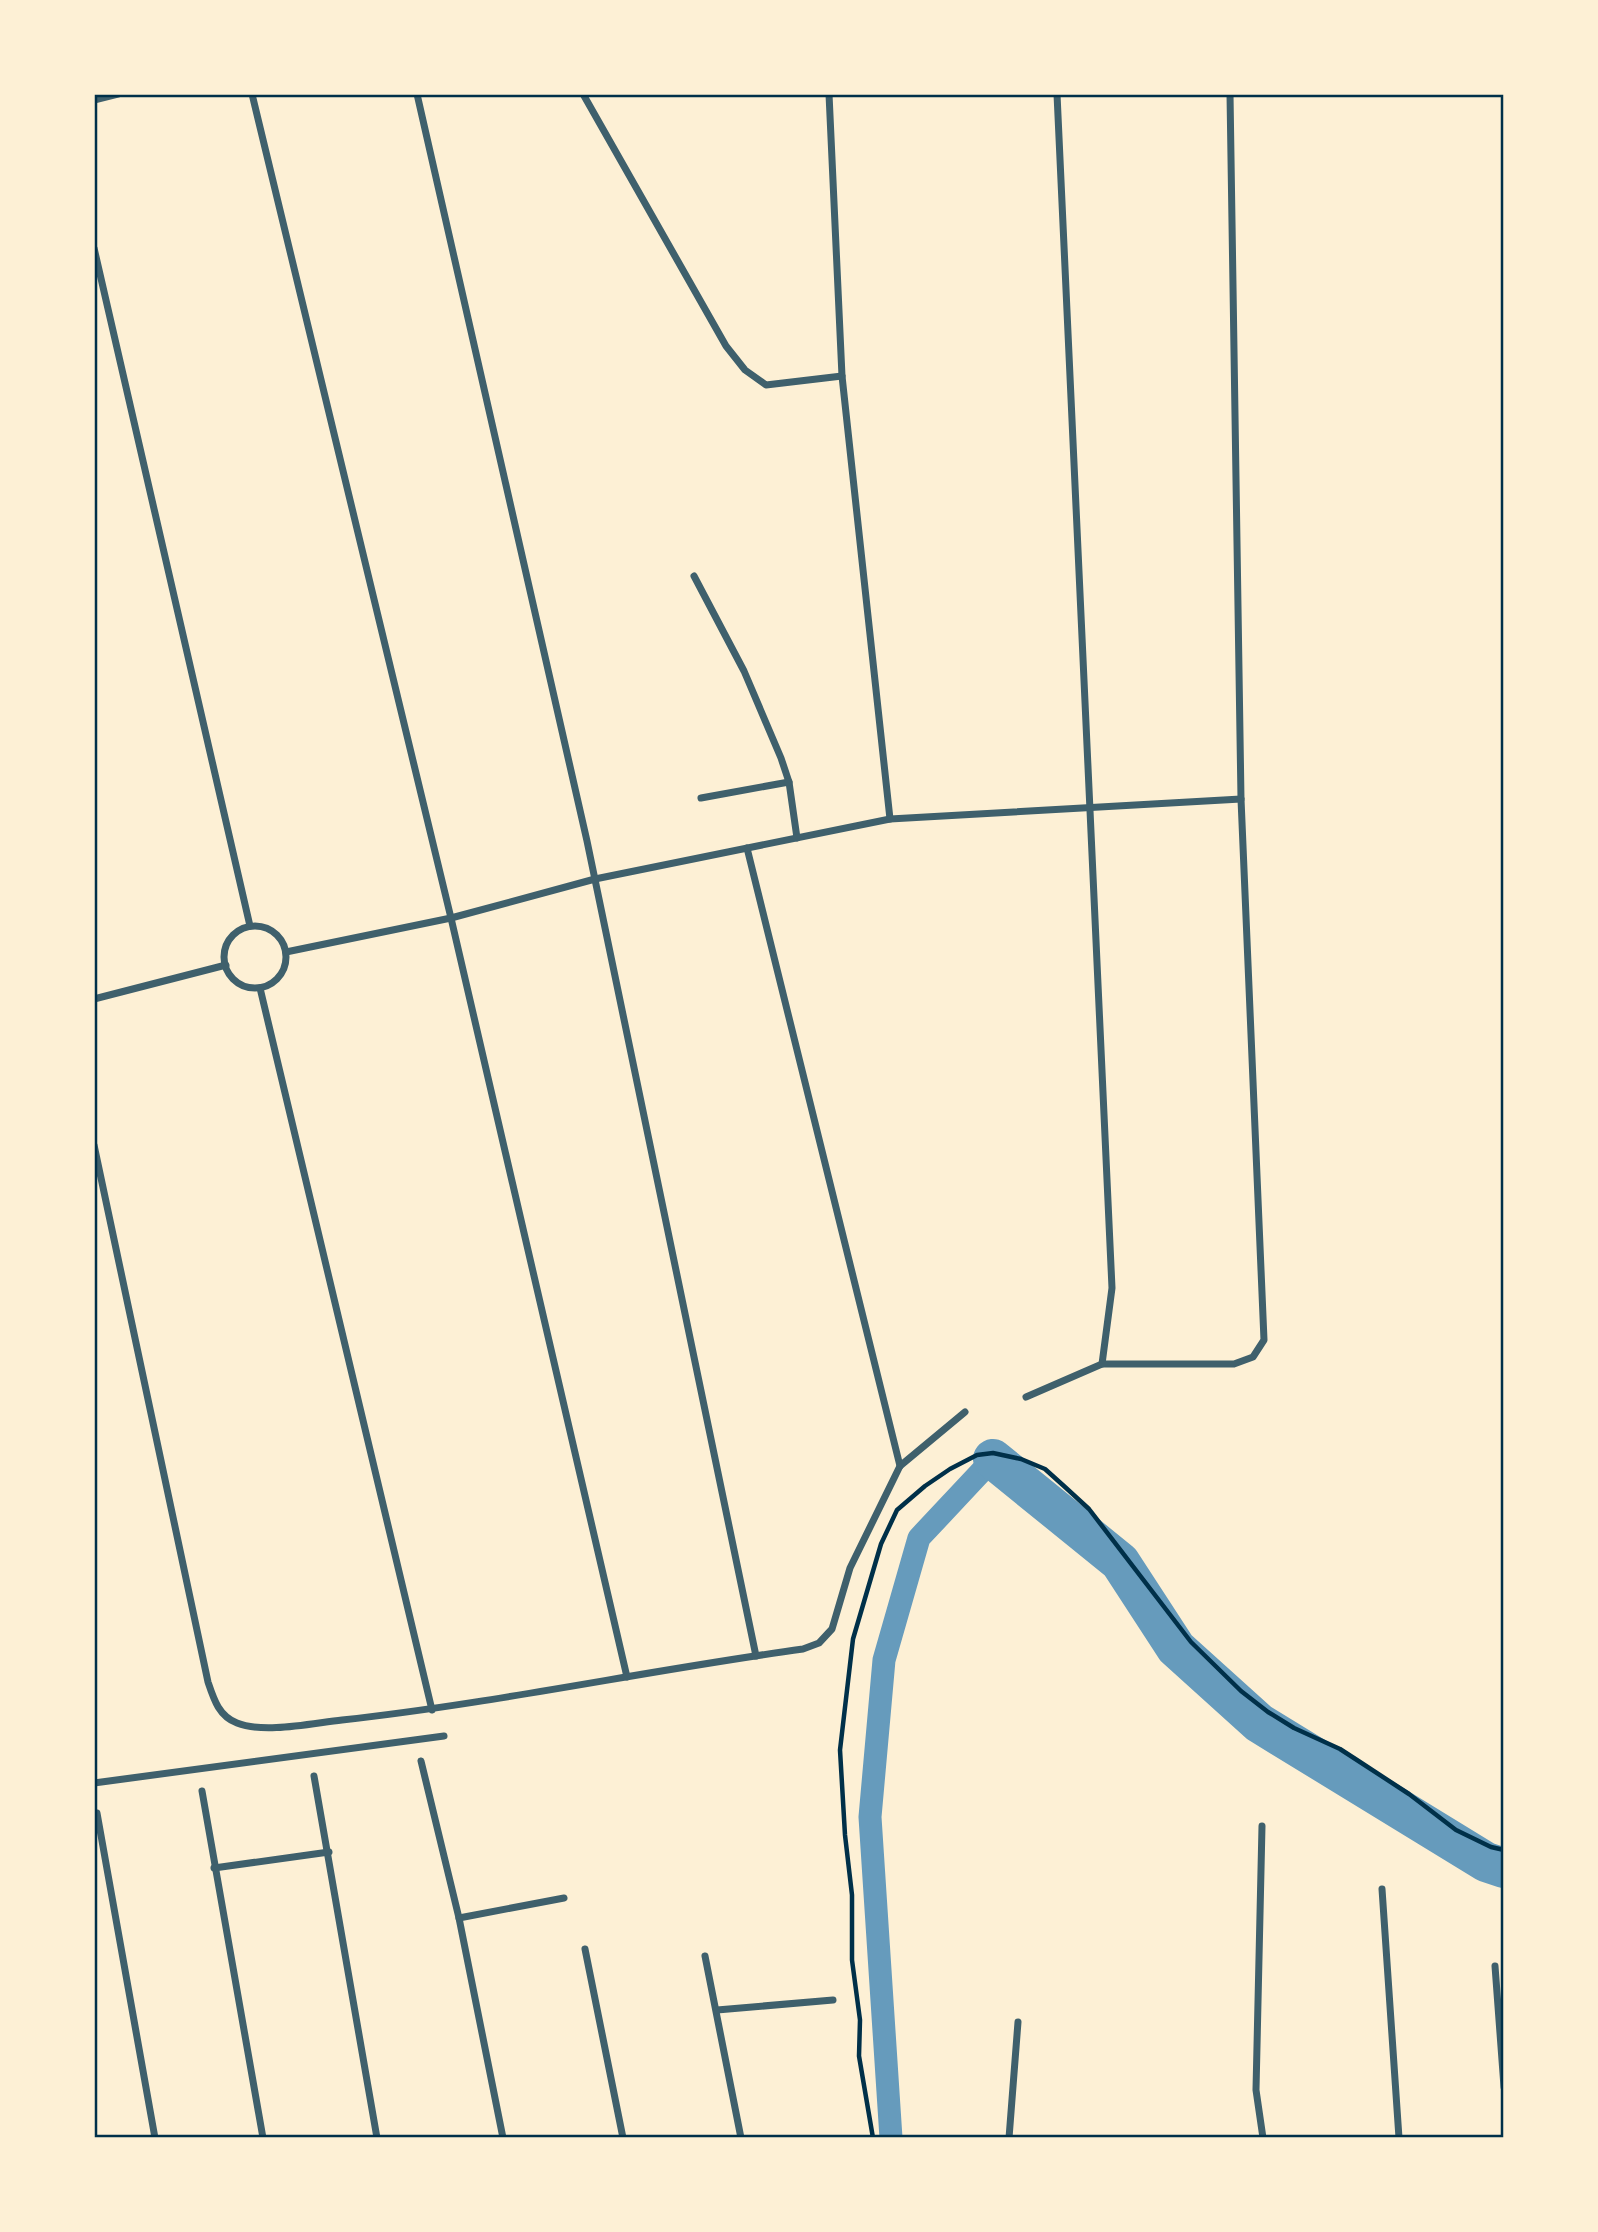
<svg xmlns="http://www.w3.org/2000/svg" width="1598" height="2232" viewBox="0 0 1598 2232" font-family="'Sofia Sans Condensed',sans-serif">
<rect width="100%" height="100%" fill="#fdf0d5"/>
<g fill="none" stroke-linecap="round" stroke-linejoin="round">
<polyline stroke="#669bbc" stroke-width="23" points="891,2138 870,1817 884,1660 919,1538 993,1459"/>
<polyline stroke="#669bbc" stroke-width="40" points="993,1459 1120,1562 1176,1648 1259,1723 1486,1862 1504,1868"/>
<polyline stroke="#003049" stroke-width="4.5" points="873,2138 859,2056 860,2020 852,1960 852,1895 845,1835 840,1750 853,1639 881,1544 897,1510 925,1486 950,1469 977,1455 993,1453 1021,1459 1045,1469 1065,1487 1089,1509 1191,1642 1241,1691 1268,1712 1294,1728 1340,1749 1360,1762 1409,1794 1456,1830 1491,1847 1504,1850"/>
<g stroke="#3f606c" stroke-width="7">
<polyline points="252,94 451,918 627,1677"/>
<polyline points="417,94 587,841 756,1656"/>
<polyline points="583,94 726,346 745,370 766,385 842,376"/>
<polyline points="829,94 842,376 890,819"/>
<polyline points="1057,94 1112,1288 1102,1364"/>
<polyline points="94,100 118,94"/>
<polyline points="94,248 250,926"/>
<polyline points="694,576 744,671 781,758 789,782 797,838"/>
<polyline points="701,798 789,782"/>
<polyline points="747,848 900,1466"/>
<circle cx="255" cy="957" r="31"/>
<polyline points="286,952 451,918 595,879 890,819 1241,799"/>
<polyline points="260,988 432,1710"/>
<polyline points="94,999 226,965"/>
<path d="M94 1145 208 1682C214 1700 219 1716 237 1723 264 1734 313 1723 342 1720 497 1703 649 1670 803 1649L819 1643 832 1629 850 1568 900 1466 965 1412"/>
<polyline points="1026,1397 1102,1364 1234,1364 1253,1357 1264,1340 1241,799 1230,94"/>
<polyline points="421,1761 459,1918 503,2138"/>
<polyline points="314,1776 377,2138"/>
<polyline points="94,1783 444,1736"/>
<polyline points="202,1791 263,2138"/>
<polyline points="97,1813 155,2138"/>
<polyline points="1262,1826 1256,2090 1263,2138"/>
<polyline points="214,1868 329,1852"/>
<polyline points="1382,1889 1399,2138"/>
<polyline points="459,1918 564,1898"/>
<polyline points="585,1949 623,2138"/>
<polyline points="705,1956 741,2138"/>
<polyline points="1495,1966 1504,2087"/>
<polyline points="717,2010 833,2000"/>
<polyline points="1009,2138 1018,2022"/>
</g>
</g>
<rect width="1598" height="2232" fill="none" stroke="#fdf0d5" stroke-width="192"/>
<rect x="96" y="96" width="1406" height="2040" fill="none" stroke="#003049" stroke-width="2.5"/>
</svg>
